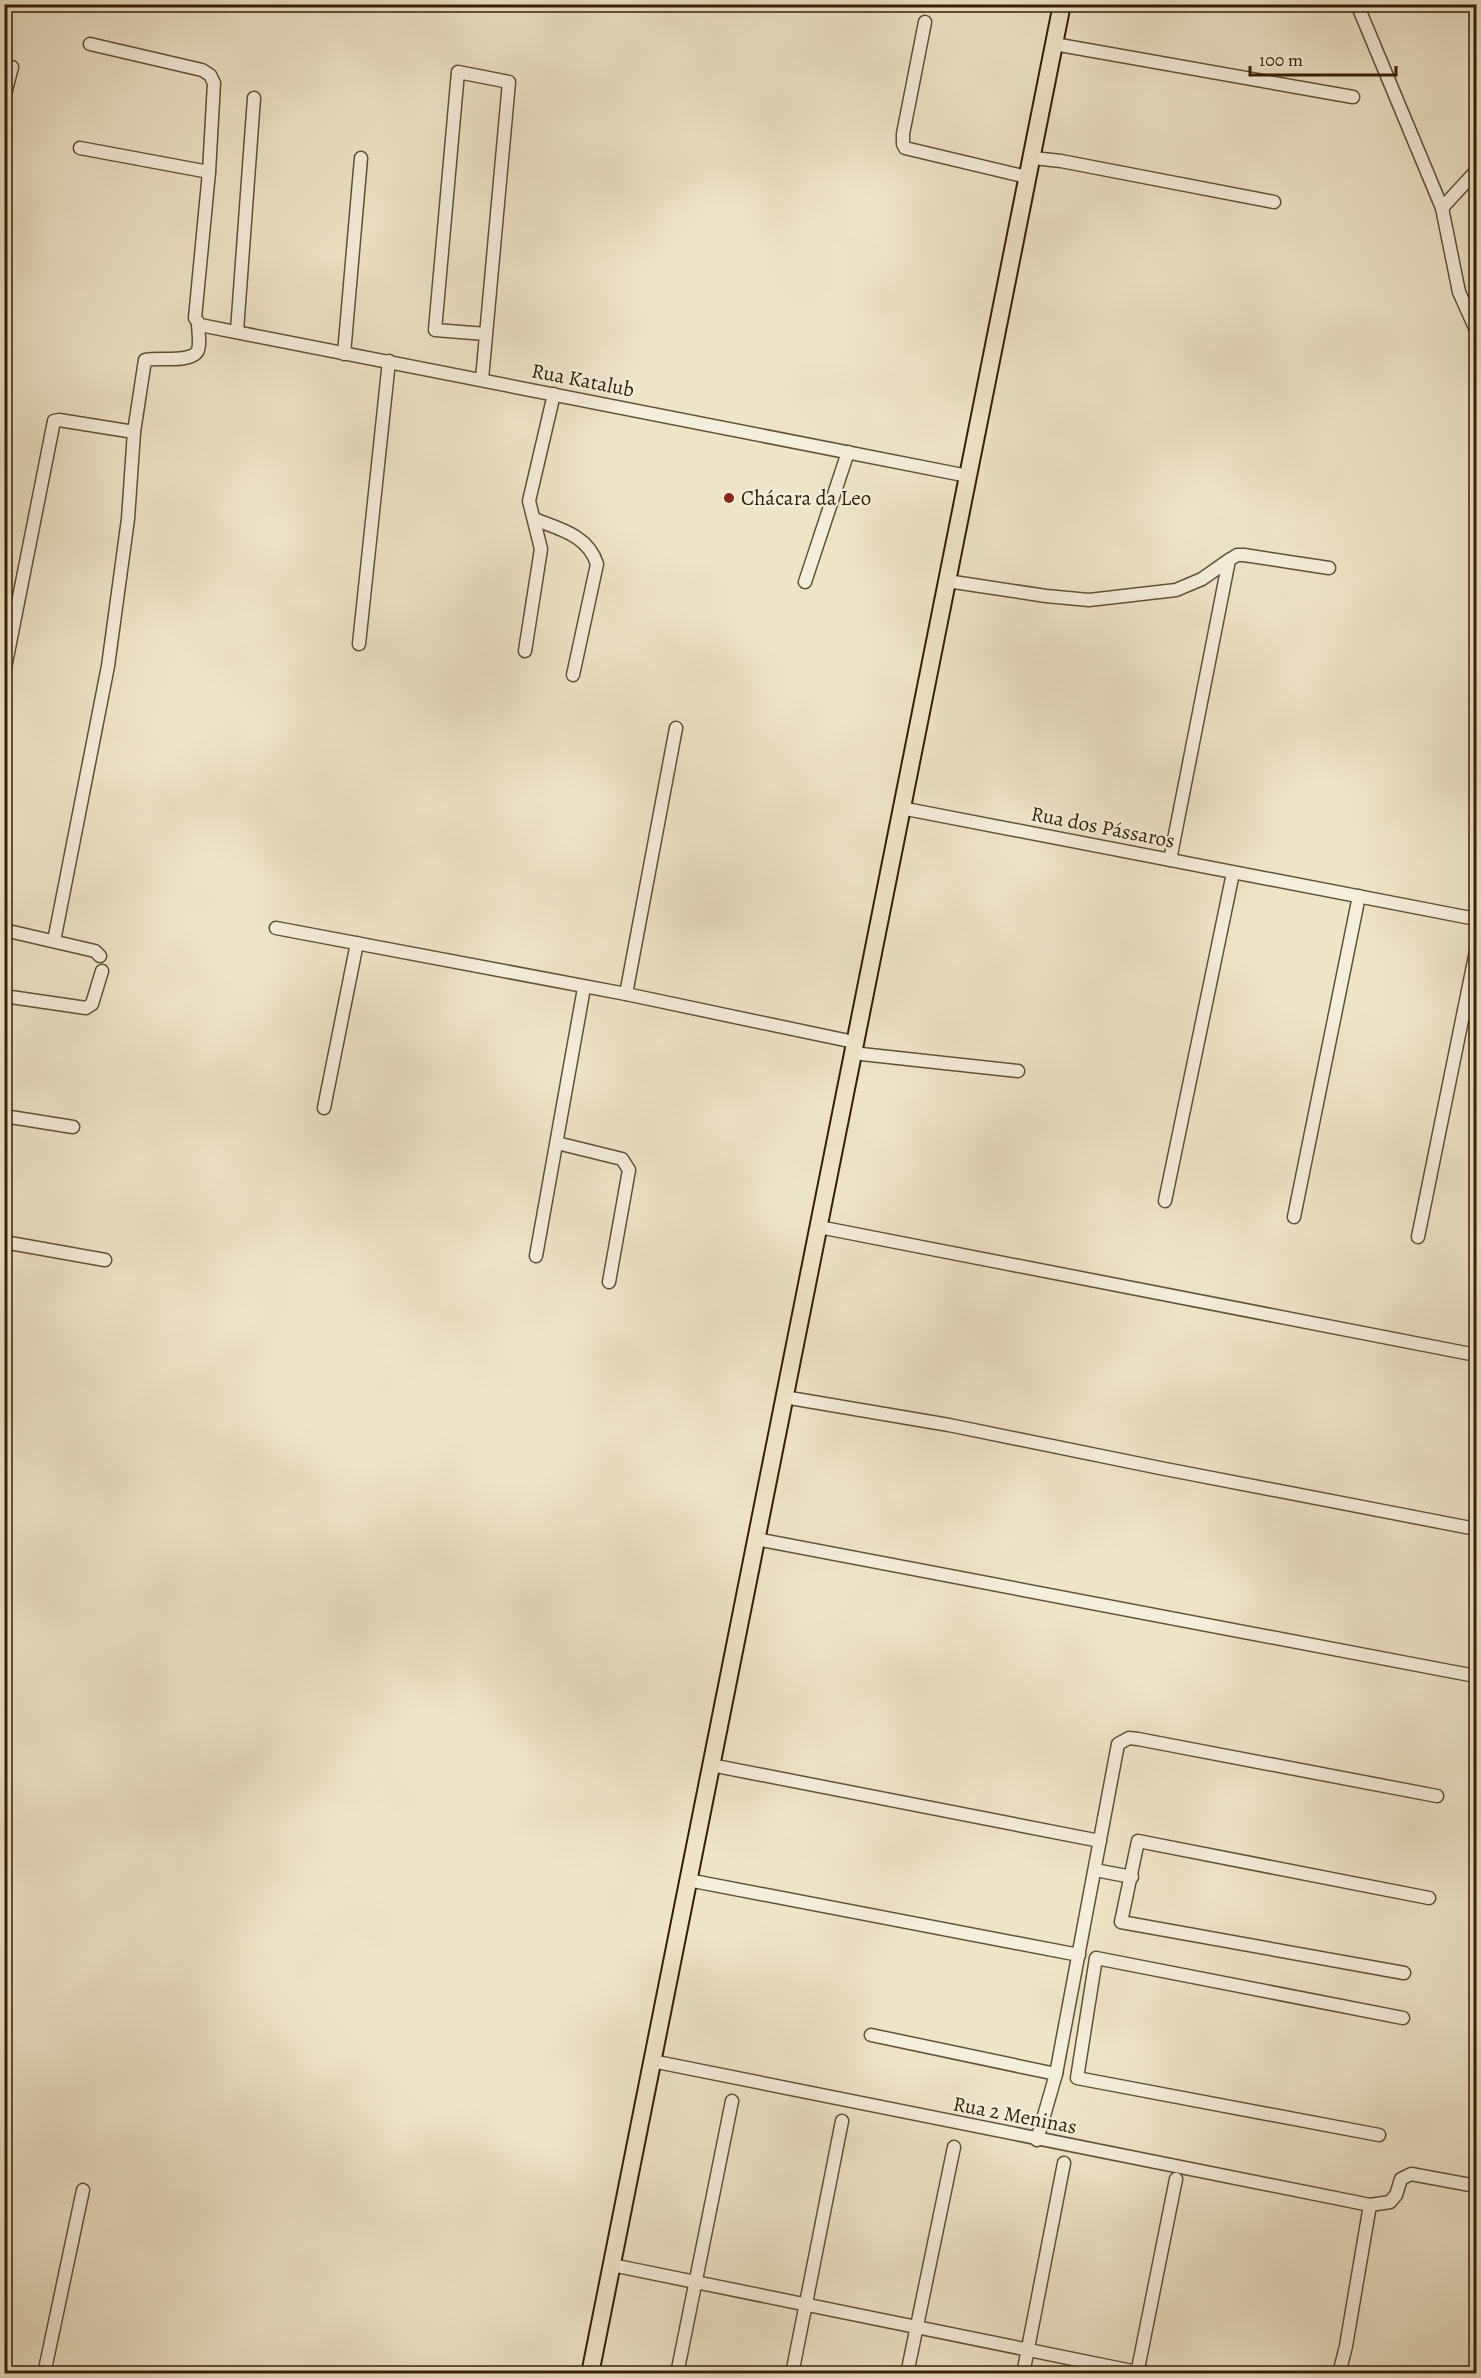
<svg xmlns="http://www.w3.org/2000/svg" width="1481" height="2378" viewBox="0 0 1481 2378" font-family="Alegreya,serif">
<rect width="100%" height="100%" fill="#eee5c9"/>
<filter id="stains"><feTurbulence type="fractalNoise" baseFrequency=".00333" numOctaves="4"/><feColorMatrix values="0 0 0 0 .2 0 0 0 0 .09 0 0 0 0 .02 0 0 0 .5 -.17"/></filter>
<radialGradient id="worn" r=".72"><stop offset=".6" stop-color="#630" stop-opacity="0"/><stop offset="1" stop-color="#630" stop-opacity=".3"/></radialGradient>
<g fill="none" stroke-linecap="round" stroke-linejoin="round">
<defs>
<g id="minor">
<polyline points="1357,4 1442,208 1459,292 1476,330"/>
<polyline points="925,22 903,134 903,144 905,148 1027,177"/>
<polyline points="90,44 202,70 210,75 214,83 209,172 195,318 200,325 968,476"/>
<polyline points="1054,44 1353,97"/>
<polyline points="4,98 12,67"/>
<polyline points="80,148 209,172"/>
<polyline points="1033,158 1061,161 1274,202"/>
<polyline points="1442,208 1476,171"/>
<polyline points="237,331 254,98"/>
<polyline points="344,354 361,158"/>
<polyline points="482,379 509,82 458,72 435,330 486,334"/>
<path d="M134 432 145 360C157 357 189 363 197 352 201 346 198 330 198 323"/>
<path d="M534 519C559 529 588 535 597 564L573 675"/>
<polyline points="947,581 1046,596 1089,600 1176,590 1202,579 1229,560"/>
<polyline points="805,582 848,452"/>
<polyline points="359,644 389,361"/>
<polyline points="525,651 541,549 529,501 554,394"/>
<polyline points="4,673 54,421 59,420 134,432 128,519 108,666 54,941"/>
<polyline points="901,808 1476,919"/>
<polyline points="1170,860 1229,560 1237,555 1244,555 1329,568"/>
<polyline points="276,928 626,994 854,1042"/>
<polyline points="4,930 95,951 100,956"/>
<polyline points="626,994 676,728"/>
<polyline points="4,996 86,1008 92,1004 102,971"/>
<polyline points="852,1053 1018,1071"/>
<polyline points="324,1108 357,943"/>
<polyline points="4,1116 73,1127"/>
<polyline points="557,1143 622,1159 629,1170 609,1282"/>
<polyline points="1165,1201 1233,873"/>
<polyline points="1294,1217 1359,896"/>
<polyline points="819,1227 1476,1355"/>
<polyline points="1418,1237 1476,951"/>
<polyline points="4,1242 105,1260"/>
<polyline points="536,1256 584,988"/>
<polyline points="784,1397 949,1425 1160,1468 1476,1529"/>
<polyline points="756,1539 1470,1675"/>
<polyline points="711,1765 1100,1841"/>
<polyline points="1095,1870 1132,1877"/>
<polyline points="688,1880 1079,1955"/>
<polyline points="1404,1973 1121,1922 1138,1841 1429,1898"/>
<polyline points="871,2035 1056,2074"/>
<polyline points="652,2061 1370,2205 1390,2202 1396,2195 1401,2179 1411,2174 1476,2186"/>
<polyline points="1379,2135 1077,2078 1096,1958 1403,2018"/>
<polyline points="1037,2140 1056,2074 1118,1744 1129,1738 1138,1739 1437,1796"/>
<polyline points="612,2265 1137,2372"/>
<polyline points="44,2374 83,2190"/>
<polyline points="677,2374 732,2101"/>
<polyline points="792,2374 842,2121"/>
<polyline points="907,2374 954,2147"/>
<polyline points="1023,2374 1064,2163"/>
<polyline points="1137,2374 1176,2179"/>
<polyline points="1339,2374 1346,2346 1370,2205"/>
</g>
<polyline id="major" points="590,2374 1062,4"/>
</defs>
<use href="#minor" stroke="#635034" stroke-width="15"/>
<use href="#major" stroke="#351f02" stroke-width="20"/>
<use href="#minor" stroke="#f4eedc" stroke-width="12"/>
<use href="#major" stroke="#eee5c9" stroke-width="16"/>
</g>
<circle fill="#8f2418" stroke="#f4eedc" stroke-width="2" cx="729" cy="498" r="6"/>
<g text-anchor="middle" stroke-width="4.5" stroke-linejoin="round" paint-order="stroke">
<g font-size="21" fill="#351f02" stroke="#f4eedc">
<text transform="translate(583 380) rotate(11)" y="7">Rua Katalub</text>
<text transform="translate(1103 827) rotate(11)" y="7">Rua dos Pássaros</text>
<text transform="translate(1015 2115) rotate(11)" y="7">Rua 2 Meninas</text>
</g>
<g font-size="21" fill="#351f02" stroke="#f4eedc" text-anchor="start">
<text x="741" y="505">Chácara da Leo</text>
</g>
</g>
<rect width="1481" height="2378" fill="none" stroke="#eee5c9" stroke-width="24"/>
<rect x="6" y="6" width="1469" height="2366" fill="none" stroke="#351f02" stroke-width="3"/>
<rect x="12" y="12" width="1457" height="2354" fill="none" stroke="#351f02" stroke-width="1.5"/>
<path d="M1250 66v9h146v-9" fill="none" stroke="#351f02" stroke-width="3"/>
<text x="1259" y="66" font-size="18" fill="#351f02" stroke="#f4eedc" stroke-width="4.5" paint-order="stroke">100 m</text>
<rect width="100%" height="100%" filter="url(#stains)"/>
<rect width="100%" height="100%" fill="url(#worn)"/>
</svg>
